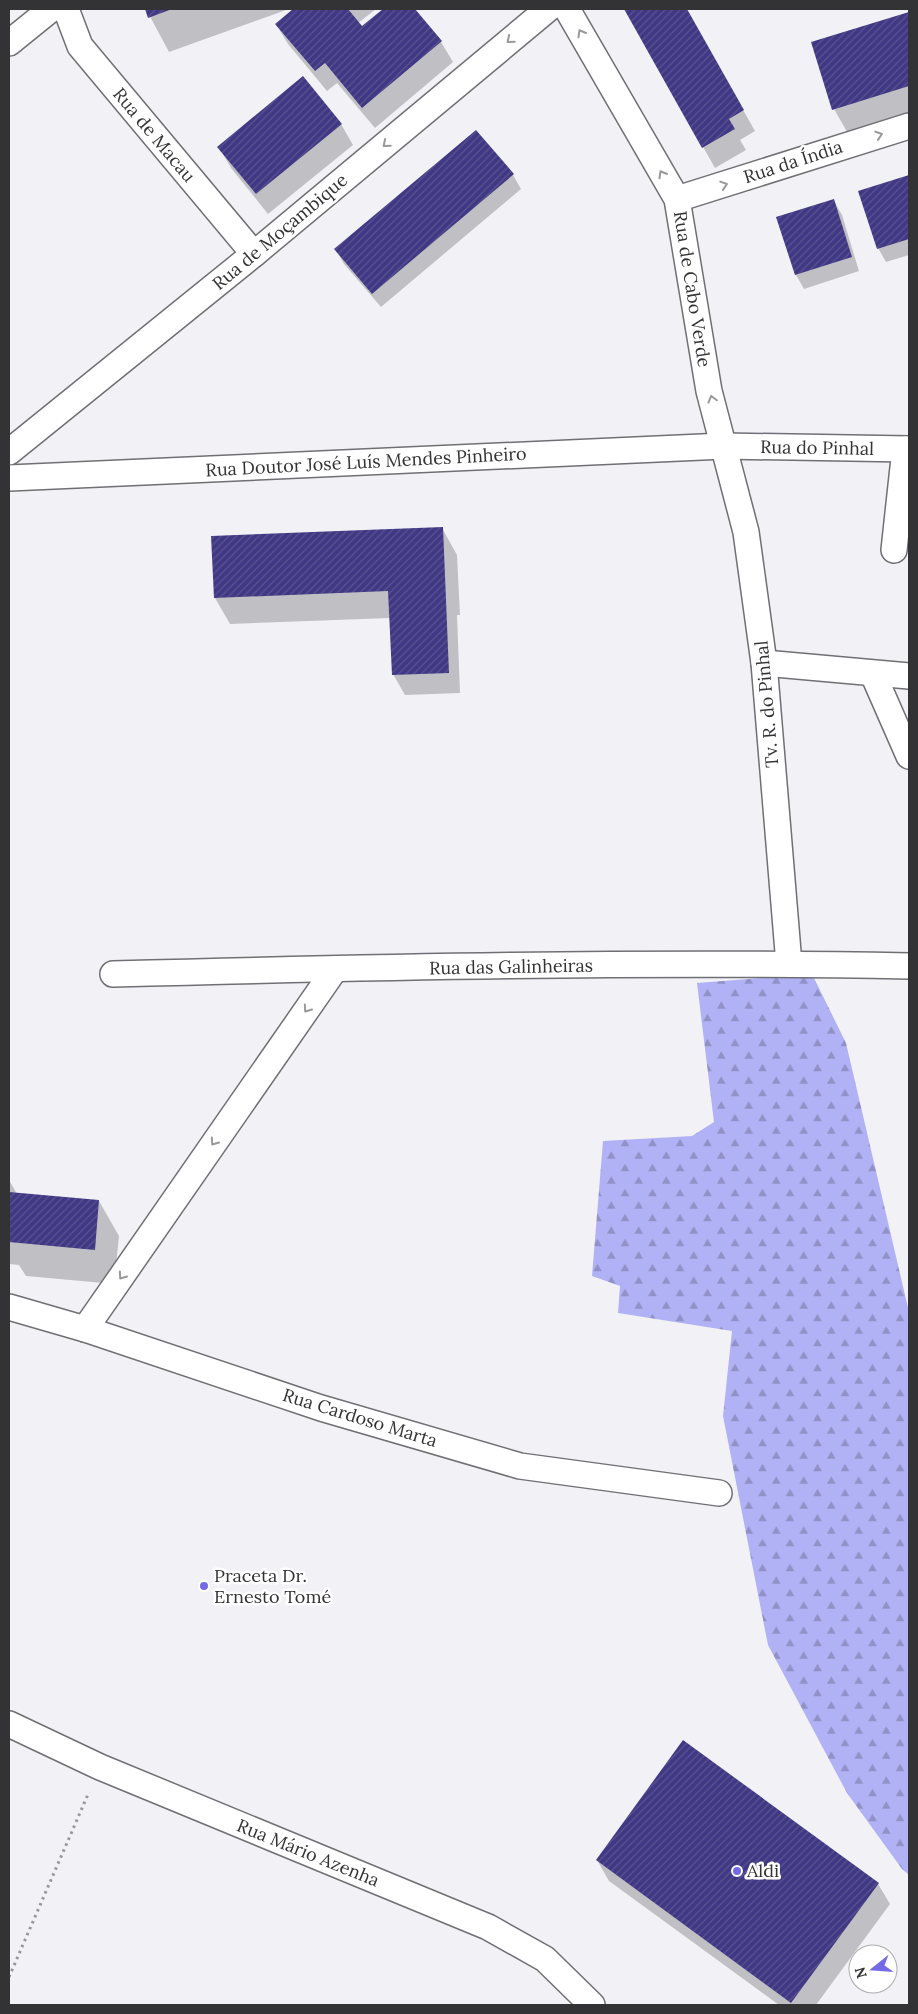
<svg xmlns="http://www.w3.org/2000/svg" width="918" height="2014" viewBox="0 0 918 2014" font-family="Lora,serif">
<defs>
<pattern id="forest-firs" width="22" height="20" patternUnits="userSpaceOnUse" patternTransform="scale(1.25)"><rect width="22" height="20" fill="#b1b2f6"/><path d="M5 1l3.5 6h-7zM16 11l3.5 6h-7z" fill="#9191c8"/></pattern>
<pattern id="building-hatch" width="6" height="6" patternUnits="userSpaceOnUse" patternTransform="scale(1.25)"><rect width="6" height="6" fill="#403884"/><path d="M-1 1l2-2M0 6l6-6M5 7l2-2" fill="none" stroke="#5a5490"/></pattern>
</defs>
<rect width="100%" height="100%" fill="#f1f1f6"/>
<polygon fill="url(#forest-firs)" points="812,974 846,1043 909,1312 909,1875 902,1869 847,1793 768,1645 723,1416 732,1331 618,1313 620,1286 592,1276 603,1141 692,1136 714,1122 697,983"/>
<g fill="#0003">
<polygon points="146,9 289,9 169,52"/>
<polygon points="294,9 376,9 358,23 362,28 385,9 413,9 441,42 453,62 375,128 337,83 327,91 288,44 276,24"/>
<polygon points="625,9 686,9 755,131 740,140 746,150 715,168"/>
<polygon points="909,13 909,127 854,144 834,109 813,43"/>
<polygon points="341,124 353,145 268,214 231,168 219,147"/>
<polygon points="476,131 513,175 521,189 381,307 344,264 336,250"/>
<polygon points="909,177 909,255 886,262 878,248 860,192"/>
<polygon points="834,201 842,215 859,271 804,289 796,275 778,218"/>
<polygon points="442,528 457,555 460,615 457,615 460,693 405,695 393,674 390,618 230,624 215,598"/>
<polygon points="9,1180 17,1194 99,1201 119,1236 114,1284 26,1276 19,1265 9,1264"/>
<polygon points="597,1860 878,1884 890,1904 816,2005 779,2005 609,1881"/>
</g>
<g fill="url(#building-hatch)">
<polygon points="145,9 172,9 148,18"/>
<polygon points="293,9 348,9 362,26 383,9 415,9 442,41 362,108 325,63 315,71 275,24"/>
<polygon points="624,9 687,9 744,110 729,119 735,129 702,148"/>
<polygon points="909,12 909,86 832,110 811,42"/>
<polygon points="303,76 342,124 256,194 217,147"/>
<polygon points="476,130 514,174 372,294 334,249"/>
<polygon points="909,175 909,239 877,249 858,191"/>
<polygon points="834,199 852,257 795,275 776,217"/>
<polygon points="443,527 449,673 392,675 388,591 214,598 211,536"/>
<polygon points="9,1192 99,1200 95,1250 9,1242"/>
<polygon points="683,1740 879,1883 791,2003 596,1860"/>
</g>
<g fill="none" stroke-linecap="round" stroke-linejoin="round">
<defs>
<g id="minor">
<polyline points="66,9 80,46 254,254"/>
<polyline points="567,9 677,199 709,391 746,532 764,663 789,964"/>
<polyline points="9,43 51,9"/>
<polyline points="677,199 909,126"/>
<polyline points="9,452 254,254 548,9"/>
<polyline points="9,478 724,446 909,449"/>
<polyline points="894,550 905,449"/>
<polyline points="764,663 909,676"/>
<polyline points="873,674 909,756"/>
<path d="M113 974C378 967 644 961 909 966"/>
<polyline points="9,1307 85,1329 321,1408 520,1466 719,1493"/>
<polyline points="85,1329 335,969"/>
<polyline points="9,1724 100,1767 488,1927 545,1959 592,2005"/>
</g>
</defs>
<use href="#minor" stroke="#6f7074" stroke-width="28"/>
<polyline stroke="#98989c" stroke-width="3" stroke-dasharray="2.5 4" stroke-linecap="butt" points="9,1977 89,1792"/>
<use href="#minor" stroke="#fff" stroke-width="25"/>
</g>
<defs><path id="oneway-chevron" d="M-2-3.5L2.5 0L-2 3.5" fill="none" stroke-width="1.6" stroke-linecap="round" stroke-linejoin="round" transform="scale(1.25)"/></defs>
<g stroke="#99999a">
<use href="#oneway-chevron" transform="translate(581 33) rotate(-120)"/>
<use href="#oneway-chevron" transform="translate(510 40) rotate(140)"/>
<use href="#oneway-chevron" transform="translate(879 135) rotate(-18)"/>
<use href="#oneway-chevron" transform="translate(386 144) rotate(140)"/>
<use href="#oneway-chevron" transform="translate(662 174) rotate(-120)"/>
<use href="#oneway-chevron" transform="translate(724 185) rotate(-18)"/>
<use href="#oneway-chevron" transform="translate(712 399) rotate(-105)"/>
<use href="#oneway-chevron" transform="translate(307 1009) rotate(125)"/>
<use href="#oneway-chevron" transform="translate(214 1142) rotate(125)"/>
<use href="#oneway-chevron" transform="translate(122 1276) rotate(125)"/>
</g>
<g fill="#756ae5" stroke="#fff" stroke-width="2">
<circle cx="204" cy="1586" r="5"/>
<circle cx="737" cy="1871" r="5"/>
</g>
<g text-anchor="middle" stroke-width="5" stroke-linejoin="round" paint-order="stroke">
<g font-size="18" fill="#333335" stroke="#fff">
<text transform="translate(154 135) rotate(50)" y="6">Rua de Macau</text>
<text transform="translate(793 162) rotate(-18)" y="6">Rua da Índia</text>
<text transform="translate(280 232) rotate(-40)" y="6">Rua de Moçambique</text>
<text transform="translate(692 289) rotate(81)" y="6">Rua de Cabo Verde</text>
<text transform="translate(817 448) rotate(1)" y="6">Rua do Pinhal</text>
<text transform="translate(366 462) rotate(-3)" y="6">Rua Doutor José Luís Mendes Pinheiro</text>
<text transform="translate(767 704) rotate(-95)" y="6">Tv. R. do Pinhal</text>
<text transform="translate(511 967) rotate(-1)" y="6">Rua das Galinheiras</text>
<text transform="translate(360 1418) rotate(17)" y="6">Rua Cardoso Marta</text>
<text transform="translate(308 1853) rotate(22)" y="6">Rua Mário Azenha</text>
</g>
<g font-size="18" fill="#333335" stroke="#fff" text-anchor="start">
<text x="214" y="1582">Praceta Dr.<tspan x="214" dy="21">Ernesto Tomé</tspan></text>
<text x="747" y="1877">Aldi</text>
</g>
</g>
<rect width="918" height="2014" fill="none" stroke="#333335" stroke-width="20"/>
<g transform="translate(873 1969) rotate(253)"><circle r="24" fill="#ffffff" stroke="#adadae"/>
<path d="M0-4L9 19L0 12L-9 19Z" fill="#756ae5"/>
<text y="-8" font-size="14" font-weight="bold" text-anchor="middle" fill="#333335">N</text>
</g>
</svg>
